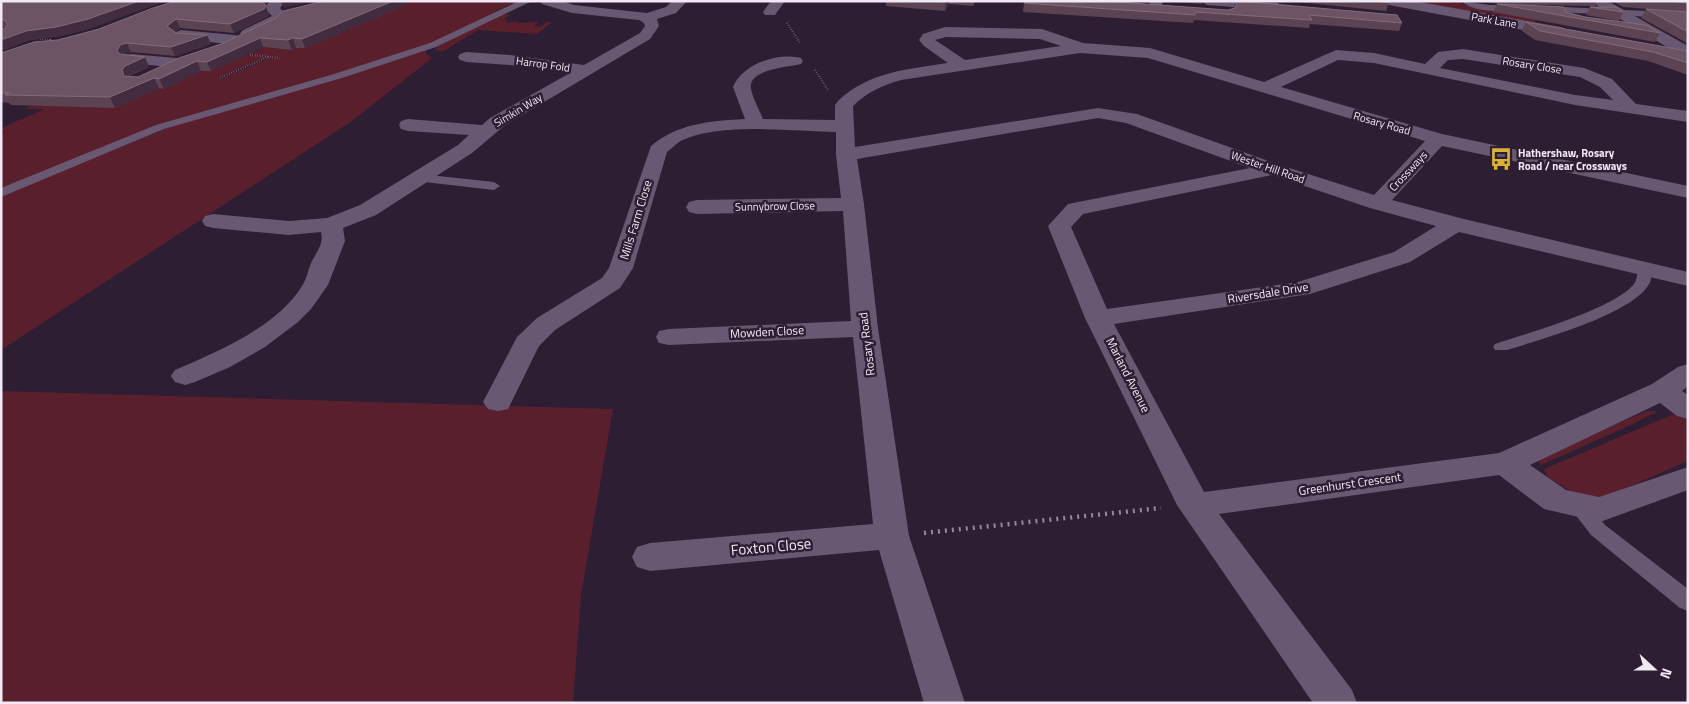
<svg xmlns="http://www.w3.org/2000/svg" width="1689" height="704" viewBox="0 0 1689 704" font-family="'Titillium Web',sans-serif">
<rect width="100%" height="100%" fill="#2d1e34"/>
<g fill="#5a1f2c">
<path d="M423 1H522L506 6 462 30 421 47 331 76 206 111 1 192V134L5 132 1 131V129C15 120 30 117 44 109H24L29 106H44L65 94 201 71H211L243 55 267 57 219 78 221 79 270 58H282L223 52 257 51 263 47 292 50 332 30 348 31 350 30 343 29 411 2Z"/>
<polygon points="1412,1 1459,1 1462,4 1492,9 1546,10 1534,23"/>
<polygon points="503,14 510,15 503,20 508,20 506,23 518,21 516,23 539,22 534,26 540,27 547,22 552,22 537,34 478,30 442,52 435,50 439,44"/>
<polygon points="426,49 426,54 432,58 352,121 1,350 1,196 172,126"/>
<polygon points="1,391 613,409 581,595 573,703 1,703"/>
<polygon points="1647,411 1658,411 1633,424 1541,465 1537,458"/>
<polygon points="1674,414 1688,419 1688,461 1603,498 1585,497 1565,488 1548,477 1544,469"/>
</g>
<g fill="none" stroke-linecap="round" stroke-linejoin="round">
<g stroke="#94889a" stroke-width="2" stroke-dasharray="0.5 2" stroke-linecap="butt">
<polyline points="787,23 800,43"/>
<polyline points="40,39 50,40 47,43"/>
<polyline points="250,55 280,58"/>
<polyline points="815,70 828,90"/>
<polyline points="220,78 269,57"/>
</g>
<polyline stroke="#94889a" stroke-width="4.5" stroke-dasharray="2 5" stroke-linecap="butt" points="924,533 1161,508"/>
<g fill="#685871" fill-rule="evenodd">
<polygon points="519,1 532,1 436,47 342,78 164,129 1,197 1,188 156,125 334,74 430,43"/>
<path d="M1461 1 1490 5H1516L1520 8 1516 11C1499 11 1475 13 1461 1Z"/>
<polygon points="1543,6 1688,13 1688,19 1540,11 1540,7"/>
<polygon points="420,174 494,182 500,186 494,190 416,181 414,178"/>
<path d="M1645 265 1650 266 1652 269C1651 274 1652 280 1649 284 1633 314 1539 340 1507 350H1495L1493 347 1495 344C1528 333 1614 309 1634 284 1638 279 1636 272 1640 266Z"/>
<polygon points="1578,498 1585,500 1605,525 1688,589 1688,611 1680,608 1591,535 1568,505 1571,500"/>
</g>
<g fill="#685871" fill-rule="evenodd">
<path d="M270 1H286L280 8 287 15C283 25 253 39 243 36L240 33 243 30 272 16 264 8Z"/>
<path d="M540 1H562L574 5 647 13 666 7 672 1H687L676 13 657 19 659 26 650 39 504 126 472 153 376 215 343 228 345 241 328 285 311 309 298 322 265 347 230 367 195 382 185 385 175 382 171 376 175 370C217 352 277 327 302 286 307 279 308 269 312 261 317 251 324 244 321 232L289 235 213 228 205 226 202 221 205 216 213 214 289 221 327 218 360 205 458 145 469 135 408 131 401 129 399 125 401 121 408 119 482 125 490 118 570 73 510 65 466 62 460 60 458 57 460 54 466 52 510 55 584 65 640 33 645 26 644 23 639 20 572 13 542 4Z"/>
<polygon points="771,1 785,1 775,15 765,15 763,12"/>
<polygon points="1149,1 1163,1 1161,10 1151,10"/>
<polygon points="1200,1 1278,3 1280,6 1273,10 1207,5"/>
<polygon points="1382,1 1414,1 1561,27 1566,29 1569,32 1566,35 1561,37 1389,5"/>
<polygon points="1590,1 1608,1 1688,46 1688,58 1682,56"/>
<path d="M945 27 1042 29 1083 43 1150 48 1264 82 1336 50 1374 53 1425 64 1438 52 1463 49 1584 68 1612 79 1636 104 1688 111V122L1575 105 1374 63 1338 60 1281 87 1442 134 1688 186V198L1442 146 1392 200 1460 218 1688 272V286L1459 232 1410 262 1310 294 1114 324 1204 492 1499 453 1652 384 1678 367 1688 364V386L1682 391 1688 395V419L1677 416 1660 403 1530 465 1566 490 1599 497 1688 467V490L1600 522 1544 509 1499 475 1219 514 1352 690 1357 703H1313L1177 505 1085 318 1048 226 1068 204 1250 168 1126 123 1098 118 857 159 864 204 878 328 909 536 965 703H924L879 550 650 571 637 567 632 557 637 547 650 543 873 524 853 337 669 345 659 343 656 337 659 331 669 329 851 321 843 211 697 214 689 212 686 207 689 202 697 200 841 198 836 155V132C793 131 716 122 679 142 675 145 671 149 667 152L633 268 620 288 555 330 539 346 508 409 498 411 488 409 483 402 517 337 537 318 602 278 609 268 651 146C678 123 711 121 745 119L733 87C742 64 778 52 801 58L803 61 801 64C789 67 747 69 751 89 753 99 759 109 763 119L835 120V105L838 101C868 72 908 69 948 63L924 46 919 40 923 34ZM946 37 1040 39 1061 46 965 60 935 40ZM1080 53 1148 58 1425 141 1374 195 1280 165 1137 114 1098 108 855 147 853 106C867 92 883 85 901 80ZM1463 59 1580 77 1600 87 1613 100 1575 95 1440 68 1448 60ZM1272 175 1370 208 1436 226 1394 252 1298 282 1107 309 1071 227 1083 214Z"/>
<polygon points="181,30 235,35 240,37 243,40 240,43 235,45 176,38 173,35 176,32"/>
<polygon points="131,54 176,58 182,60 184,63 182,66 176,68 125,62 123,59 125,56"/>
</g>
</g>
<g fill="#5b4352">
<polygon points="1,1 92,28 61,36 30,40 1,51 1,29 5,28 1,27"/>
<polygon points="176,1 268,1 265,5 269,15 267,17 234,33 180,28 175,32 211,44 175,56 131,52 124,54 149,67 129,76 138,77 221,44 399,8 305,48 296,48 292,50 263,47 211,71 201,71 164,89 159,88 115,108 11,105 9,103 1,102 1,53 58,40 99,29"/>
<polygon points="886,1 975,1 973,6 949,4 945,11 886,6"/>
<polygon points="1160,1 1203,1 1202,4"/>
<polygon points="1235,1 1402,23 1399,31 1310,24 1309,28 1194,20 1193,23 1023,12 1024,3 1228,10 1234,8"/>
<polygon points="1288,1 1388,1 1389,3 1386,11"/>
<polygon points="1479,1 1597,1 1595,6 1532,5 1660,33 1655,42 1493,12 1497,4 1501,4"/>
<polygon points="1612,1 1688,1 1688,12 1623,7"/>
<polygon points="1590,7 1623,12 1619,21 1586,15"/>
<polygon points="1646,9 1688,12 1688,47 1685,42 1641,18"/>
<polygon points="1526,22 1688,51 1688,75 1648,61 1535,40 1522,31"/>
</g>
<g fill="#422c3f">
<polygon points="139,1 166,1 92,28 61,36 30,40 1,51 1,40 26,31"/>
<polygon points="260,1 268,1 262,7"/>
<polygon points="281,1 314,1 284,8"/>
<polygon points="393,1 413,1 399,8 305,48 302,39"/>
<polygon points="946,1 949,1 949,4 945,11"/>
<polygon points="266,6 269,15 267,17 234,33 230,24"/>
<polygon points="176,19 180,28 171,35 167,26"/>
<polygon points="207,35 211,44 175,56 171,47"/>
<polygon points="260,38 263,47 211,71 207,62"/>
<polygon points="293,38 296,48 292,50 288,40"/>
<polygon points="127,43 131,52 124,54 121,60 117,51 120,45"/>
<polygon points="145,57 149,67 129,75 126,80 124,76 122,70 125,66"/>
<polygon points="197,61 201,71 164,89 159,79"/>
<polygon points="154,78 159,88 115,108 110,97"/>
</g>
<g fill="#6c5464" stroke="#816c7b">
<polygon points="1,1 139,1 88,19 56,27 26,31 1,40 1,29 4,29 8,25 5,20 1,19"/>
<polygon points="176,1 262,1 266,6 264,9 230,24 176,19 167,26 176,33 207,35 171,47 127,43 120,45 117,51 120,54 145,57 125,66 122,70 124,76 138,77 179,58 221,44 276,18 283,11 324,1 393,1 302,39 293,38 288,40 260,38 207,62 197,61 159,79 154,78 110,97 5,95 9,93 1,93 1,53 34,42 58,40 99,29 153,8"/>
<polygon points="931,1 946,1 945,2"/>
<polygon points="1025,1 1104,1 1228,10 1235,8 1237,5 1235,1 1238,1 1397,15 1402,23 1309,15 1312,20 1195,12 1195,15 1024,3"/>
<polygon points="1374,1 1388,1 1389,3"/>
<polygon points="1667,1 1688,1 1688,3"/>
<polygon points="1497,4 1564,7 1565,12 1585,17 1646,25 1660,33"/>
<polygon points="1590,7 1616,7 1623,12"/>
<polygon points="1646,9 1688,12 1688,32"/>
<polygon points="1526,22 1688,51 1688,63 1653,52 1540,31"/>
</g>
<defs>
<symbol id="bus-bare" viewBox="-9 -9 18 18"><path d="M-5-6H5V4H4V6H2V4H-2V6H-4V4H-5ZM-3.5-4V0h7V-4ZM-3.5 1.2v1.5H-2V1.2ZM2 1.2v1.5H3.5V1.2Z" fill="#d9b334" stroke="#2d1e34" stroke-width="2.5" paint-order="stroke"/></symbol>
</defs>
<g fill-rule="evenodd">
<use href="#bus-bare" x="1485" y="143" width="32" height="32"/>
</g>
<g text-anchor="middle" stroke-width="5" stroke-linejoin="round" paint-order="stroke">
<g font-size="11" fill="#f2e9f7" stroke="#2d1e34">
<text transform="translate(1494 20) rotate(10)" y="4">Park Lane</text>
<text transform="translate(543 64) rotate(8)" y="4">Harrop Fold</text>
<text transform="translate(1532 65) rotate(9)" y="4">Rosary Close</text>
<text transform="translate(518 110) rotate(-31)" y="4">Simkin Way</text>
<text transform="translate(1382 123) rotate(16)" y="4">Rosary Road</text>
<text transform="translate(1268 167) rotate(19)" y="4">Wester Hill Road</text>
<text transform="translate(1408 171) rotate(-47)" y="4">Crossways</text>
<text transform="translate(775 206) rotate(-1)" y="4">Sunnybrow Close</text>
</g>
<g font-size="11" font-weight="bold" fill="#f2e9f7" stroke="#2d1e34" text-anchor="start">
<text x="1518" y="157">Hathershaw, Rosary<tspan x="1518" dy="13">Road / near Crossways</tspan></text>
</g>
<g font-size="12" fill="#f2e9f7" stroke="#2d1e34">
<text transform="translate(636 220) rotate(-73)" y="4">Mills Farm Close</text>
<text transform="translate(1268 293) rotate(-9)" y="4">Riversdale Drive</text>
<text transform="translate(767 332) rotate(-3)" y="4">Mowden Close</text>
<text transform="translate(867 344) rotate(-97)" y="4">Rosary Road</text>
<text transform="translate(1128 375) rotate(63)" y="4">Marland Avenue</text>
<text transform="translate(1350 484) rotate(-8)" y="4">Greenhurst Crescent</text>
</g>
<g font-size="15" fill="#f2e9f7" stroke="#2d1e34">
<text transform="translate(771 547) rotate(-5)" y="5">Foxton Close</text>
</g>
</g>
<rect width="1689" height="704" fill="none" stroke="#f2e9f7" stroke-width="5"/>
<g transform="translate(1654 669) rotate(111)" stroke="#2d1e34" stroke-width="4" paint-order="stroke">
<path d="M0-4L9 19L0 12L-9 19Z" fill="#f2e9f7"/>
<text y="-8" font-size="14" font-weight="bold" text-anchor="middle" fill="#f2e9f7">N</text>
</g>
</svg>
